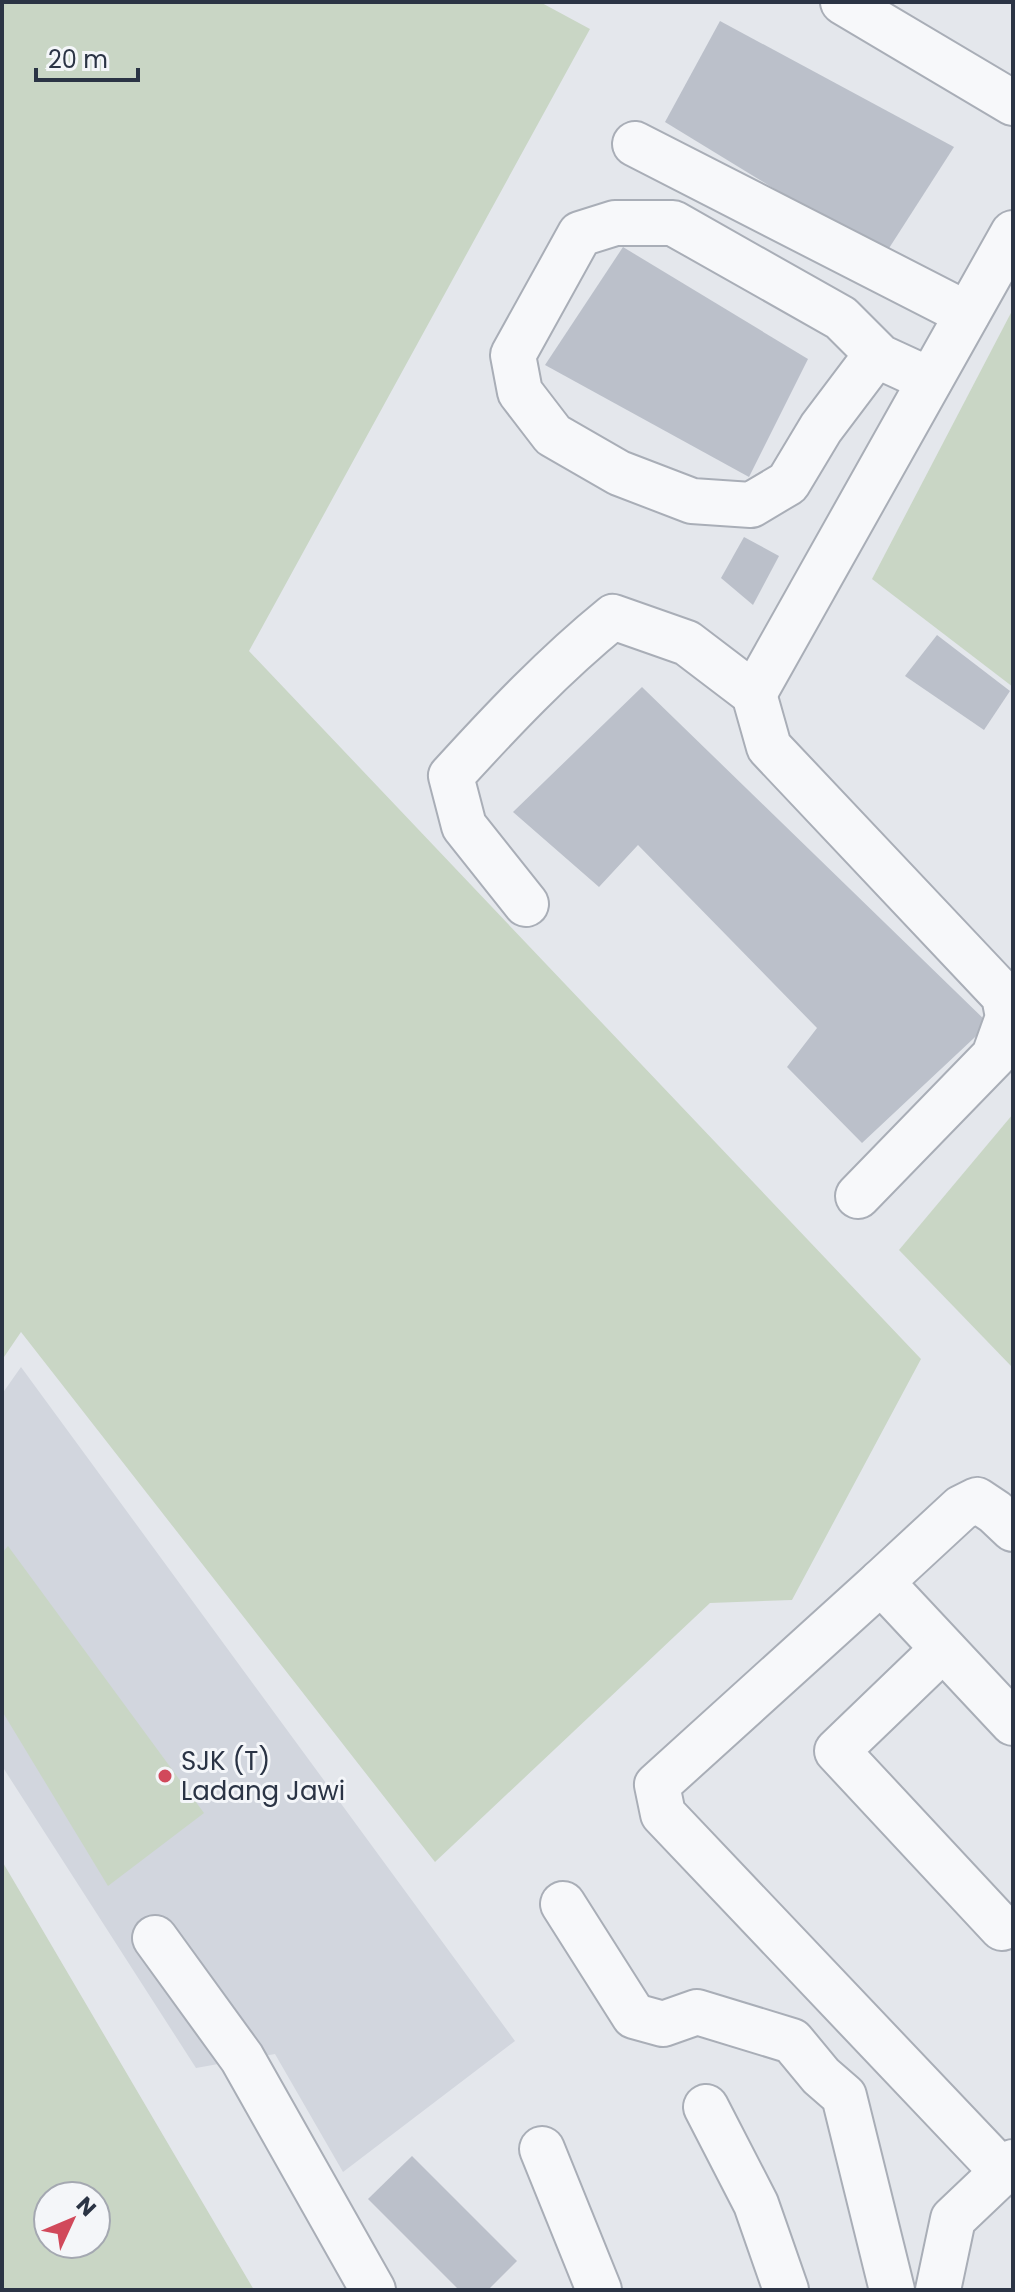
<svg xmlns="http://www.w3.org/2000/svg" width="1015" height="2292" viewBox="0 0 1015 2292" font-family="Poppins,sans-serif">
<rect width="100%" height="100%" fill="#e4e7ec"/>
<polygon fill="#d2d6de" points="21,1367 515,2041 343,2172 275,2054 196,2068 2,1766 2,1394"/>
<g fill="#c9d6c5" fill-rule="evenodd">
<polygon points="2,2 540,2 590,29 249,651 921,1359 792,1600 710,1603 435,1862 21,1332 2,1360"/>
<polygon points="1013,309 1013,687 872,579"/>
<polygon points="1013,1114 1013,1368 899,1250"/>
<polygon points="8,1546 204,1813 108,1886 2,1711 2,1553"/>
<path d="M2 1861 254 2290H2ZM96 2196V2244H48V2196Z"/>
</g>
<g fill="#bbc0ca">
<polygon points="720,21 954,147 884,256 665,122"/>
<polygon points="623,247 808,359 749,477 545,365"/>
<polygon points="744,537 779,556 753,605 721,578"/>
<polygon points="937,635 1010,691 984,730 905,676"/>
<polygon points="642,687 989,1024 862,1143 787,1067 817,1028 638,845 599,887 513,812"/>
<polygon points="412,2156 517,2261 488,2290 459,2290 368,2199"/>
</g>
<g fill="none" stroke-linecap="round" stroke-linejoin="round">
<defs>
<g id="minor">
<polyline points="843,2 1013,103"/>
<polyline points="635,144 967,314"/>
<polyline points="880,357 867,367 821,428 788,483 751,505 692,501 619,473 553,435 520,392 513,355 580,234 615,223 673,223 841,318 880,357 930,380"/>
<polyline points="754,694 1013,233"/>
<path d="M526 904 464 826 451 776C502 720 554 665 613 617L687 643 754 694 769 747 1004 996 1008 1017 994 1056 858 1196"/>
<polyline points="1013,1529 995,1512 977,1500 961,1508 881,1582 1013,1723"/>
<polyline points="881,1582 657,1785 663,1814 1002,2171"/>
<polyline points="943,1649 837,1751 1002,1928"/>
<polyline points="563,1904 634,2016 663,2024 697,2012 792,2041 821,2076 844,2096 892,2290"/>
<polyline points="155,1938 242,2058 373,2290"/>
<polyline points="706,2107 756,2204 786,2290"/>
<polyline points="542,2149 599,2290"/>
<polyline points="938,2290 953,2219 1013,2162"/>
</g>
</defs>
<use href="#minor" stroke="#a9aeb7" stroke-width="48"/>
<use href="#minor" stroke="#f7f8fa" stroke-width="44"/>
</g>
<circle fill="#d1495b" stroke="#f4f6f9" stroke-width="3" cx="165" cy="1776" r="8"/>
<g text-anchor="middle" stroke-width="6" stroke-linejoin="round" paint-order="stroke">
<g font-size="26" fill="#2b3445" stroke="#f4f6f9" text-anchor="start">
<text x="181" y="1770">SJK (T)<tspan x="181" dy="30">Ladang Jawi</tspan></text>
</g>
</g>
<rect width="1015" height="2292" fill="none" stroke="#2b3445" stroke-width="8"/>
<g transform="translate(72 2220) rotate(46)"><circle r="38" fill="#f4f6f9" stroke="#a4a8b1" stroke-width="2"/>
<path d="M0-6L14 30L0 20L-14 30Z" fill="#d1495b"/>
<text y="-12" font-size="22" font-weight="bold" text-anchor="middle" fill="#2b3445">N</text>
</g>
<path d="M36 68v12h102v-12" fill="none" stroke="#2b3445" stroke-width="4"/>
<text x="48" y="68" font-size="24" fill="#2b3445" stroke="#f4f6f9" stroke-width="6" paint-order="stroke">20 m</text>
</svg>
